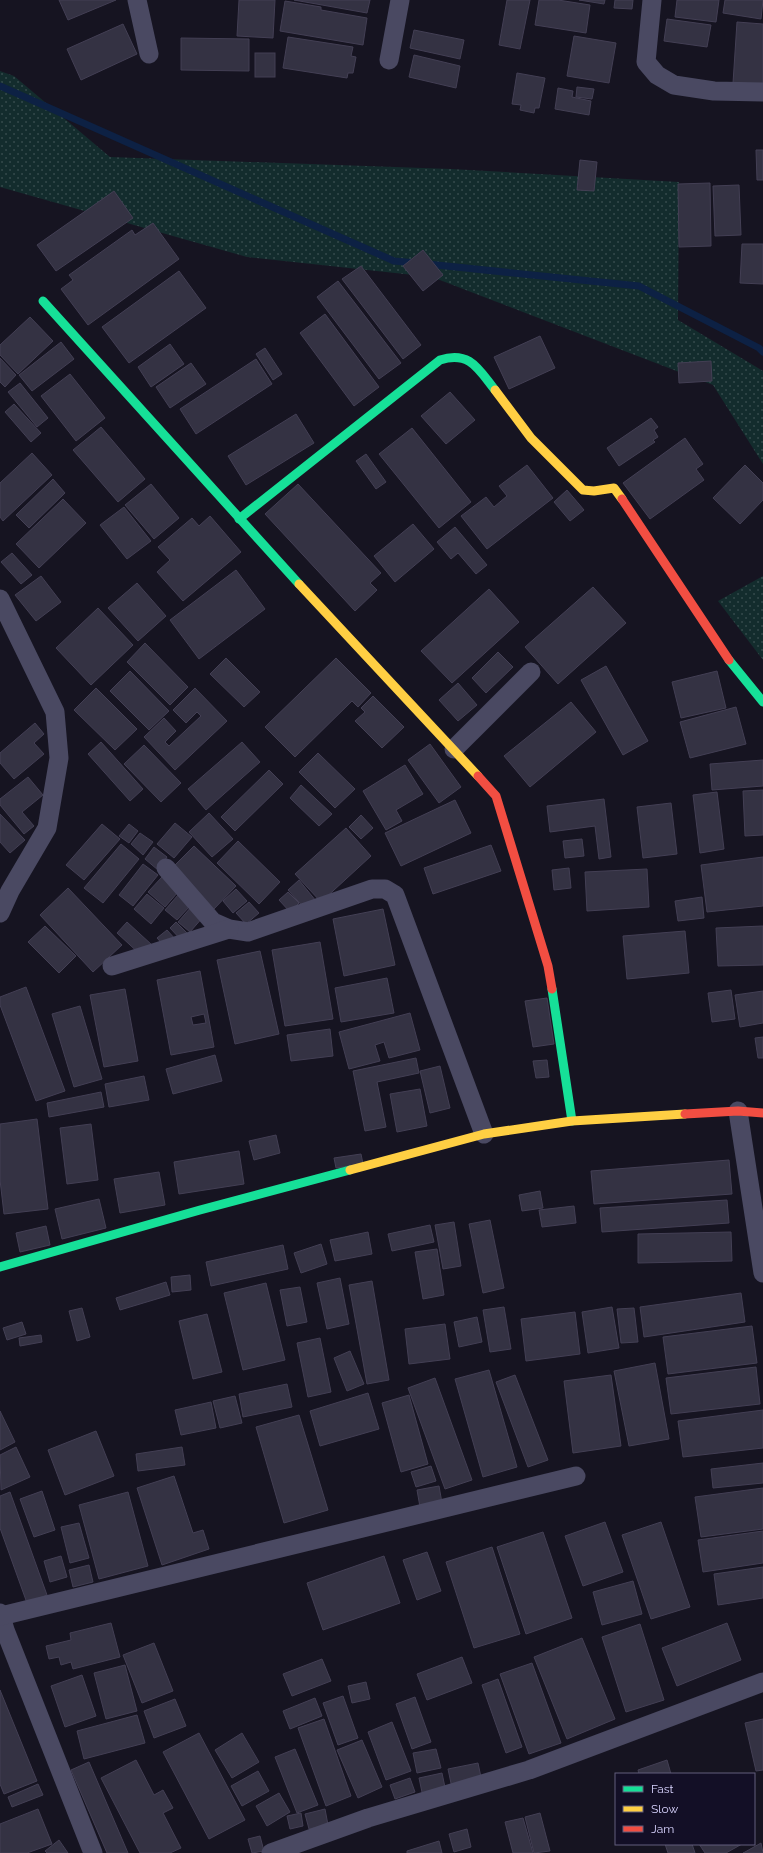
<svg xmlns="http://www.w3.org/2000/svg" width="763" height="1853" viewBox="0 0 763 1853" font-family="Raleway,sans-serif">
<defs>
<pattern id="grass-dots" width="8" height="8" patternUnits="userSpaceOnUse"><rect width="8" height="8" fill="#132c2d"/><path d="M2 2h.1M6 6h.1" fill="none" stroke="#354a4c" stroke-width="1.8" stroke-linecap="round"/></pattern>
</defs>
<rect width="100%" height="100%" fill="#161421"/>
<g fill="url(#grass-dots)">
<polygon points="0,71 14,76 110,157 451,169 679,182 678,320 763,371 763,464 713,385 432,277 247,257 0,187"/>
<polygon points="763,576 763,660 718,601"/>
</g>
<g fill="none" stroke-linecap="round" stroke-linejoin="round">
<g stroke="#0d2144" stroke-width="7">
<polyline points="0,86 394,261 416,263"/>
<polyline points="427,264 639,286 759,348 763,352"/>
</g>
</g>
<g fill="#343243" stroke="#433f54" fill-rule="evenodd">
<polygon points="59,0 116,0 68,20"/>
<polygon points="239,0 275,0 273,38 237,36"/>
<polygon points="294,0 370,0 367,13"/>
<polygon points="507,0 530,0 520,49 499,45"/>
<polygon points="539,0 558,0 590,5 586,33 535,25"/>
<polygon points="579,0 605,0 604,4"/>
<polygon points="615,0 633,0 632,9 614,8"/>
<polygon points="677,0 719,0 716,22 675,17"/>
<polygon points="725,0 763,0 761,19 723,13"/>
<polygon points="285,1 321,7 321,10 367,18 363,45 280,31"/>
<polygon points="667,19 711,25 707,47 664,41"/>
<polygon points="737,22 763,24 763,84 733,83"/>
<polygon points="123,24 137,54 81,80 67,49"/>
<polygon points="414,30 464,40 460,59 410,48"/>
<polygon points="574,36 616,43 609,83 567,76"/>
<polygon points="288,37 353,47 351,56 356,57 353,73 348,73 347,78 283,68"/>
<polygon points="181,38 249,39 249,71 181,70"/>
<rect x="255" y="53" width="20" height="24"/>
<polygon points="414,55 460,66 456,88 409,77"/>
<polygon points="517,73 545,78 539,108 535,108 534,113 520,110 521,105 512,104"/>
<polygon points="577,87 594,89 592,99 576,97"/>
<polygon points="558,88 573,91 572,97 591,101 589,115 555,109"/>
<polygon points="756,150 763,150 763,180 757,180"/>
<polygon points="580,160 597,162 594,191 577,190"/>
<polygon points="710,183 711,246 679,247 678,184"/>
<polygon points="739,185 741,235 715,236 713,186"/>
<polygon points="114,191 133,218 56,271 37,245"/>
<polygon points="153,223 179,259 88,325 61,289 73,280 69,275 132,230 135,235"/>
<polygon points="742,244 763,244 763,284 740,283"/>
<polygon points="423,250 443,275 423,291 403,266"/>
<polygon points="361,266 421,345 403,359 342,279"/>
<polygon points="179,271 206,308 129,363 102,327"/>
<polygon points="338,281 401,363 379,379 317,297"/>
<polygon points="325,314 379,387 354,406 300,333"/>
<polygon points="30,317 53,341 18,374 0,355 0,345"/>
<polygon points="540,336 555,368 509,389 494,357"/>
<polygon points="61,342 74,359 32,391 19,375"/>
<polygon points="170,344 184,364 151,387 138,367"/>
<polygon points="265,348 282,374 273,380 256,354"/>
<polygon points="0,358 16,375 5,387 0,382"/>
<polygon points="256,359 272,384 196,434 180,409"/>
<polygon points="711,361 712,381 679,383 678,363"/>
<polygon points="191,363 206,384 170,408 156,387"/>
<polygon points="70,374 105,418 76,441 41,396"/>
<polygon points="20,383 48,418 37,427 8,392"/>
<polygon points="450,392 475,420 446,444 421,416"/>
<polygon points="14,404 41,433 31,442 5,412"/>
<polygon points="296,414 314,443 246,485 228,456"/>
<polygon points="651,418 658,427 654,430 658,437 653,440 655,442 619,466 607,448"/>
<polygon points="101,427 145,479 118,502 73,450"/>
<polygon points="412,428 471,502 439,528 379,454"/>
<polygon points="685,438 703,464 696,469 704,480 650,519 623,483"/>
<polygon points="32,453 52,475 3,521 0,517 0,483"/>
<polygon points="366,454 386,482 376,489 356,461"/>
<polygon points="527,465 553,498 487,549 461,516 486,497 494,507 507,496 499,486"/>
<polygon points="745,465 763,483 763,500 740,524 713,498"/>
<polygon points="53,479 65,493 29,528 16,515"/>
<polygon points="151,484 179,518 154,539 125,505"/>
<polygon points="298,484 381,573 370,583 377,590 355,611 265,514"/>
<polygon points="567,490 584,510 570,521 554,502"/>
<polygon points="63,499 86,523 39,568 16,544"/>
<polygon points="124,507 151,541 127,559 100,525"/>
<polygon points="210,516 241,552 183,601 157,572 170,560 158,547 192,518 199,526"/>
<polygon points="413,524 434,549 395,582 374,556"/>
<polygon points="455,527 487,565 476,574 458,553 451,559 437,542"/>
<polygon points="12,553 32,575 21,584 1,562"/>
<polygon points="236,570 265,609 199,659 170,620"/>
<polygon points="41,576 61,602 36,621 15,595"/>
<polygon points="137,583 166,616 138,641 108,608"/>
<polygon points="593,587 626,623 558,684 525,647"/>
<polygon points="489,589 519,622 452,683 421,651"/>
<polygon points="98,608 133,645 91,685 56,648"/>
<polygon points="145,643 188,687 170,705 127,662"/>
<polygon points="498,652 513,667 486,693 472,678"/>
<polygon points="226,658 260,692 244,707 210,674"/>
<polygon points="336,658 371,693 358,707 352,701 295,757 265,727"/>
<polygon points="606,666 648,741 623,755 581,680"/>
<polygon points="130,671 169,711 149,730 110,691"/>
<polygon points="717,671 726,708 681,718 672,682"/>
<polygon points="458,683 477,705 458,721 439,700"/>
<polygon points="96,688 137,729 115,750 74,710"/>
<polygon points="195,688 227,721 175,770 144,737 164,718 176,731 165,742 169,746 201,716 197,712 186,723 173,710"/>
<polygon points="373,696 404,727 382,748 355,721 365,712 361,708"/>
<polygon points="571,702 596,732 530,787 504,756"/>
<polygon points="736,707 746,744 690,758 680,722"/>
<polygon points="35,723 44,734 34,743 44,754 14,779 0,763 0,753"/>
<polygon points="101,742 143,789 130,801 88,754"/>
<polygon points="242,742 260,762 206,810 188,789"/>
<polygon points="430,744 461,787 439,803 408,760"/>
<polygon points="144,745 181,783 161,802 124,764"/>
<polygon points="318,753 355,789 335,808 299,772"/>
<polygon points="763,760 763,786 712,790 710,764"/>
<polygon points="405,765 423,794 396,810 402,821 386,830 363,791"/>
<polygon points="269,770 283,784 235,831 221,817"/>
<polygon points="28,777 43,795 22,812 34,826 24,834 0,805 0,799"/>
<polygon points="301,785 332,814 319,826 290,798"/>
<polygon points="763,790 763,835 745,836 743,791"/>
<polygon points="717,792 724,849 700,853 693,795"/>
<polygon points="604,799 611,857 599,859 595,826 550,832 547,806"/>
<polygon points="455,800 471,833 401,866 385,833"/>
<polygon points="671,803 677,854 643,858 637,807"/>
<polygon points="209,813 233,839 212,857 189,832"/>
<polygon points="0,814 25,840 10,853 0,842"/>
<polygon points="361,815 373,828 361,839 349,827"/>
<polygon points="175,823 192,837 174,858 157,844"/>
<polygon points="102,824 120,839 84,880 66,865"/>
<polygon points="129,824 138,831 129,843 119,836"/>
<polygon points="346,828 371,856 321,902 295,874"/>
<polygon points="140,833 153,842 143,855 131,844"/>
<polygon points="582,839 584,856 565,858 563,841"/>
<polygon points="238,841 280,882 259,904 217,863"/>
<polygon points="121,844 139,859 103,903 84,888"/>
<polygon points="491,845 501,871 433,894 424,868"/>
<polygon points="194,846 236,886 213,910 171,869"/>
<polygon points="154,847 167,857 158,870 145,859"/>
<polygon points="763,857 763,906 707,912 701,865"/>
<polygon points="143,864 158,875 133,906 119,895"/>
<polygon points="569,868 571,888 554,890 552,870"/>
<polygon points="647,869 649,907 587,911 585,872"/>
<polygon points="162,877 178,892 165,907 148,892"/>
<polygon points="299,880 316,901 306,910 288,890"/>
<polygon points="68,888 122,945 93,972 40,915"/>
<polygon points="236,889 247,901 233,913 223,901"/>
<polygon points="288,892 299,903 290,912 279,900"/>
<polygon points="147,894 164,908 151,924 134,909"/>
<polygon points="178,895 191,905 177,920 165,910"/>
<polygon points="702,897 704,918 678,921 675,901"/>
<polygon points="249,902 259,913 246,924 236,913"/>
<polygon points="192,906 203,917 190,932 178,922"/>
<polygon points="383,909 395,965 344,976 333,919"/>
<polygon points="127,922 152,945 142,956 117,933"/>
<polygon points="176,922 190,936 183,942 170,928"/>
<polygon points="45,926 76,956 59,973 28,942"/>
<polygon points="763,926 763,965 718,966 716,928"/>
<polygon points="167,930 176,940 166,948 157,938"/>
<polygon points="685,931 689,973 627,979 623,936"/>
<polygon points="320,942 333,1019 285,1026 272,950"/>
<polygon points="260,951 279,1034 235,1044 217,960"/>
<path d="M200 971 214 1047 171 1055 157 980ZM204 1014 206 1023 193 1025 191 1017Z"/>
<polygon points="387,978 394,1013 341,1022 335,988"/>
<polygon points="26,987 65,1091 36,1101 0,1005 0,997"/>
<polygon points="125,989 138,1061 104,1067 90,995"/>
<polygon points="731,990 735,1019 712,1022 708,993"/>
<polygon points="763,991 763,1023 740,1027 735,995"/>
<polygon points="547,998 554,1044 533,1047 525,1001"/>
<polygon points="80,1006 102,1079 74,1087 52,1014"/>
<polygon points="410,1013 420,1050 389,1058 384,1042 375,1045 380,1061 349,1069 339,1032"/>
<polygon points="330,1029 333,1056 291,1061 287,1035"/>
<polygon points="763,1037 763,1058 758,1058 755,1038"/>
<polygon points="215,1055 222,1081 173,1094 166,1069"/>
<polygon points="416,1058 419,1073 377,1082 386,1127 365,1131 353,1071"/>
<polygon points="547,1060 549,1077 536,1078 533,1061"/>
<polygon points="440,1066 450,1108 430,1113 420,1071"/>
<polygon points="144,1076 149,1100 109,1107 105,1084"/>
<polygon points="420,1089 427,1126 397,1132 390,1094"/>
<polygon points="101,1092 104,1107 49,1117 47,1103"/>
<polygon points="37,1119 48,1209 4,1214 0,1180 0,1124"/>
<polygon points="91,1124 98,1180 67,1184 60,1128"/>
<polygon points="276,1135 280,1153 254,1160 249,1141"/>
<polygon points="239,1151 244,1184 179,1194 174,1162"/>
<polygon points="361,1154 363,1164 336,1168 334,1158"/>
<polygon points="729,1160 732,1194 594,1204 591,1171"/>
<polygon points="159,1172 165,1205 120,1213 114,1179"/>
<polygon points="540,1191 543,1208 522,1211 519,1195"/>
<polygon points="99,1199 106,1228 62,1239 55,1209"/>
<polygon points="727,1200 729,1223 602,1232 600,1208"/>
<polygon points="574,1206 576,1223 542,1227 539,1210"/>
<polygon points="490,1220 504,1288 483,1293 469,1224"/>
<polygon points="454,1222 461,1266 443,1269 435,1225"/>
<polygon points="430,1225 434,1242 392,1251 388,1234"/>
<polygon points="46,1226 50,1245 20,1252 16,1233"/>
<polygon points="368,1232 372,1254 335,1261 330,1240"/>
<polygon points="731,1232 732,1261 638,1263 638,1234"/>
<polygon points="321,1244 327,1264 301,1273 294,1253"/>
<polygon points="283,1245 288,1269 211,1286 206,1262"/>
<polygon points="437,1249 444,1295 423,1299 415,1252"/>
<polygon points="190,1275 191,1290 172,1292 171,1277"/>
<polygon points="340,1278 349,1324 327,1329 317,1283"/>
<polygon points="372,1281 389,1380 367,1384 349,1285"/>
<polygon points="166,1282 170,1295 120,1310 116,1298"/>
<polygon points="266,1283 285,1360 243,1370 224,1293"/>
<polygon points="300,1287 307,1322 287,1326 280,1290"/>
<polygon points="741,1293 745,1322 644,1337 640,1307"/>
<polygon points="504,1307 511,1349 490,1352 483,1310"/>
<polygon points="612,1307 619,1348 588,1353 582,1312"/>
<polygon points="82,1308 90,1337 77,1341 69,1311"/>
<polygon points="634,1308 638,1342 621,1343 617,1309"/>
<polygon points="575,1312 580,1354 526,1361 521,1319"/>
<polygon points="207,1314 222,1372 193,1379 179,1321"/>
<polygon points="477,1317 482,1342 459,1347 454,1322"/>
<polygon points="22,1322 26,1334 7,1340 3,1328"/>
<polygon points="445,1324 450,1359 409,1364 405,1329"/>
<polygon points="752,1326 757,1363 668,1374 663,1337"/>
<polygon points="41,1335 42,1342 20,1346 19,1338"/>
<polygon points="320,1338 331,1392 308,1397 297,1343"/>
<polygon points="350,1351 364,1384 347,1391 334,1358"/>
<polygon points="655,1363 669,1439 629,1446 614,1371"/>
<polygon points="756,1367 760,1404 671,1414 666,1378"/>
<polygon points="489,1370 517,1467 483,1477 455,1379"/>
<polygon points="515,1375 548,1460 528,1467 496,1382"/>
<polygon points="611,1375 621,1446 573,1453 564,1381"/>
<polygon points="435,1378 472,1480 445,1489 408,1388"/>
<polygon points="287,1384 292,1407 243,1417 239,1394"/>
<polygon points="368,1393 379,1429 320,1446 310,1411"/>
<polygon points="409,1395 428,1464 401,1472 382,1403"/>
<polygon points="235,1396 242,1423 220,1428 213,1401"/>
<polygon points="211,1402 216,1428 181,1435 175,1410"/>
<polygon points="763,1410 763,1448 683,1457 678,1421"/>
<polygon points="0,1411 15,1442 0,1450"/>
<polygon points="299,1415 328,1510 284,1523 256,1427"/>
<polygon points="96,1431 114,1476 65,1495 48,1450"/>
<polygon points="16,1447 30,1477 1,1490 0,1455"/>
<polygon points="182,1447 185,1465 138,1471 136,1454"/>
<polygon points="763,1463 763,1483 713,1488 711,1469"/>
<polygon points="431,1466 436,1481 416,1487 411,1472"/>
<polygon points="174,1476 193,1533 203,1530 209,1549 162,1565 137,1488"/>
<polygon points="439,1486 442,1503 420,1507 417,1490"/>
<polygon points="763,1488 763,1529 701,1537 695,1497"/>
<polygon points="42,1491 55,1530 34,1537 20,1499"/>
<polygon points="10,1492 47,1595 27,1603 0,1528 0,1496"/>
<polygon points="128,1492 148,1566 99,1579 79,1505"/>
<polygon points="605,1522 623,1572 583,1586 565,1536"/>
<polygon points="661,1522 690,1607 651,1619 622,1535"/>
<polygon points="79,1523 89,1558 70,1563 61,1527"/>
<polygon points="763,1531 763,1563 703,1572 698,1540"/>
<polygon points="543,1532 572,1618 526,1634 497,1547"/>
<polygon points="492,1547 520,1634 474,1648 446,1562"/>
<polygon points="427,1552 441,1591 417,1600 403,1560"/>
<polygon points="61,1556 67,1577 50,1582 44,1561"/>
<polygon points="384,1556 400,1603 323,1630 307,1583"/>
<polygon points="89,1565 93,1582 73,1587 69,1570"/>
<polygon points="763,1567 763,1598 718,1605 714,1574"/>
<polygon points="633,1581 642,1614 602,1625 593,1592"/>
<polygon points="111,1623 120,1657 73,1669 71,1662 61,1665 59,1657 49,1659 46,1646 71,1640 70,1633"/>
<polygon points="727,1623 741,1660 677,1686 662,1648"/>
<polygon points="640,1624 664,1700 626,1712 602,1637"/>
<polygon points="582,1638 615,1719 567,1739 534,1657"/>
<polygon points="154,1643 173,1691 142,1703 123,1655"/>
<polygon points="462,1657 472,1683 427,1700 417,1674"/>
<polygon points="322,1659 331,1681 292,1696 283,1674"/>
<polygon points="532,1663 561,1743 529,1754 500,1674"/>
<polygon points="125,1665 137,1711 106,1719 94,1673"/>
<polygon points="82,1675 96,1716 65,1727 51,1686"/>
<polygon points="498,1679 522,1747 506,1753 482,1685"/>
<polygon points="366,1682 370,1699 352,1703 348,1686"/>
<polygon points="0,1690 37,1781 4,1794 0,1784"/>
<polygon points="343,1696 358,1738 338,1745 323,1703"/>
<polygon points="415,1697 431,1742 412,1749 396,1704"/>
<polygon points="315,1698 322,1716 290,1729 283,1711"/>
<polygon points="175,1699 186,1726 154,1738 144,1711"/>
<polygon points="137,1715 145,1743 84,1759 77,1731"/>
<polygon points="324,1719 351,1796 326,1806 298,1728"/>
<polygon points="763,1719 763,1770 756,1771 745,1723"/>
<polygon points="392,1722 411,1771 386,1780 368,1732"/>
<polygon points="199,1733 245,1820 209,1839 163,1752"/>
<polygon points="242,1733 259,1762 232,1778 215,1750"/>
<polygon points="362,1740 382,1787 358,1798 337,1750"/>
<polygon points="295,1749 318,1805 297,1813 275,1757"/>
<polygon points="436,1749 441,1768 417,1773 413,1753"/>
<polygon points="136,1760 154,1795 163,1790 173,1808 163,1813 181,1848 170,1853 140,1853 101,1778"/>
<polygon points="667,1760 671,1774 639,1774 638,1770"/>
<polygon points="89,1762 128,1853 107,1853 71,1770"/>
<polygon points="478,1763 482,1782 452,1788 448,1769"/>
<polygon points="258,1771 269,1791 242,1806 231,1786"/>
<polygon points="442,1773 446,1792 423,1797 419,1778"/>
<polygon points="410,1778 415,1792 395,1799 390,1785"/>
<polygon points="38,1784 43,1795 12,1807 8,1797"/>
<polygon points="279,1793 290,1812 267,1826 256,1806"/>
<polygon points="38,1809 52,1844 27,1853 0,1853 0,1824"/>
<polygon points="325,1809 328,1825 309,1829 305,1814"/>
<polygon points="301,1813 303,1826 290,1829 287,1816"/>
<polygon points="540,1813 550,1851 534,1853 525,1817"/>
<polygon points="523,1818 533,1853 513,1853 505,1822"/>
<polygon points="467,1829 471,1847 454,1852 449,1834"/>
<polygon points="260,1836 264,1851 252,1853 248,1839"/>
<polygon points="59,1840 68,1853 47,1853 45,1851"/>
<polygon points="439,1841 442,1853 407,1853 407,1851"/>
<polygon points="761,1843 763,1853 743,1853 745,1852"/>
<polygon points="665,1844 692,1844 695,1853 668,1853"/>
<polygon points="699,1844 742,1844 726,1853 705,1853"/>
</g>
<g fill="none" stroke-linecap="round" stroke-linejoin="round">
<g stroke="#4a4962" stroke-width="19">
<polyline points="137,0 149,54"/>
<polyline points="652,0 646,62 657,75 674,85 714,91 763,92"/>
<polyline points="389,60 400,0"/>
<polyline points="0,599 55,712 59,758 47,828 10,891 0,913"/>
<polyline points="454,749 531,672"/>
<polyline points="166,868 213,922 229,929 248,932 372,889 385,889 395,895 484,1134"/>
<polyline points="112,966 229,929"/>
<polyline points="738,1111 763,1273"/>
<polyline points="0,1613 5,1630 93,1853"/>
<polyline points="1,1616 576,1476"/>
<polyline points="271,1853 368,1818 529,1770 763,1682"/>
</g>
<g stroke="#16e098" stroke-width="9">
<polyline points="43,301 299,584"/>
<path d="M239 519 440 360C470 350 479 370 495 390"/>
<polyline points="729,660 763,702"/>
<polyline points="552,989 572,1121"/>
<polyline points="0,1267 200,1210 350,1170"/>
</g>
<g stroke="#ffcf43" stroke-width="9">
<polyline points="495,390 531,438 583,490 594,491 614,488 622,499"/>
<polyline points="299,584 478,776"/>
<polyline points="350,1170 484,1134 572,1121 685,1114"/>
</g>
<g stroke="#f24e42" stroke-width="9">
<polyline points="622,499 729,660"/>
<polyline points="478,776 496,796 548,966 552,989"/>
<polyline points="685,1114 738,1111 763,1113"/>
</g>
</g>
<rect x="615" y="1773" width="140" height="72" fill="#130f26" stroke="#625e7d"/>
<rect x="623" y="1786" width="20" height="6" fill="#16e098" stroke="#625e7d"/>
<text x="651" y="1793" font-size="12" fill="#d9d4ff">Fast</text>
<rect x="623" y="1806" width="20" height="6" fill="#ffcf43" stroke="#625e7d"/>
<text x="651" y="1813" font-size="12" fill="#d9d4ff">Slow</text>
<rect x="623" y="1826" width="20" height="6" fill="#f24e42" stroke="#625e7d"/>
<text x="651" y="1833" font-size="12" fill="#d9d4ff">Jam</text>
</svg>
